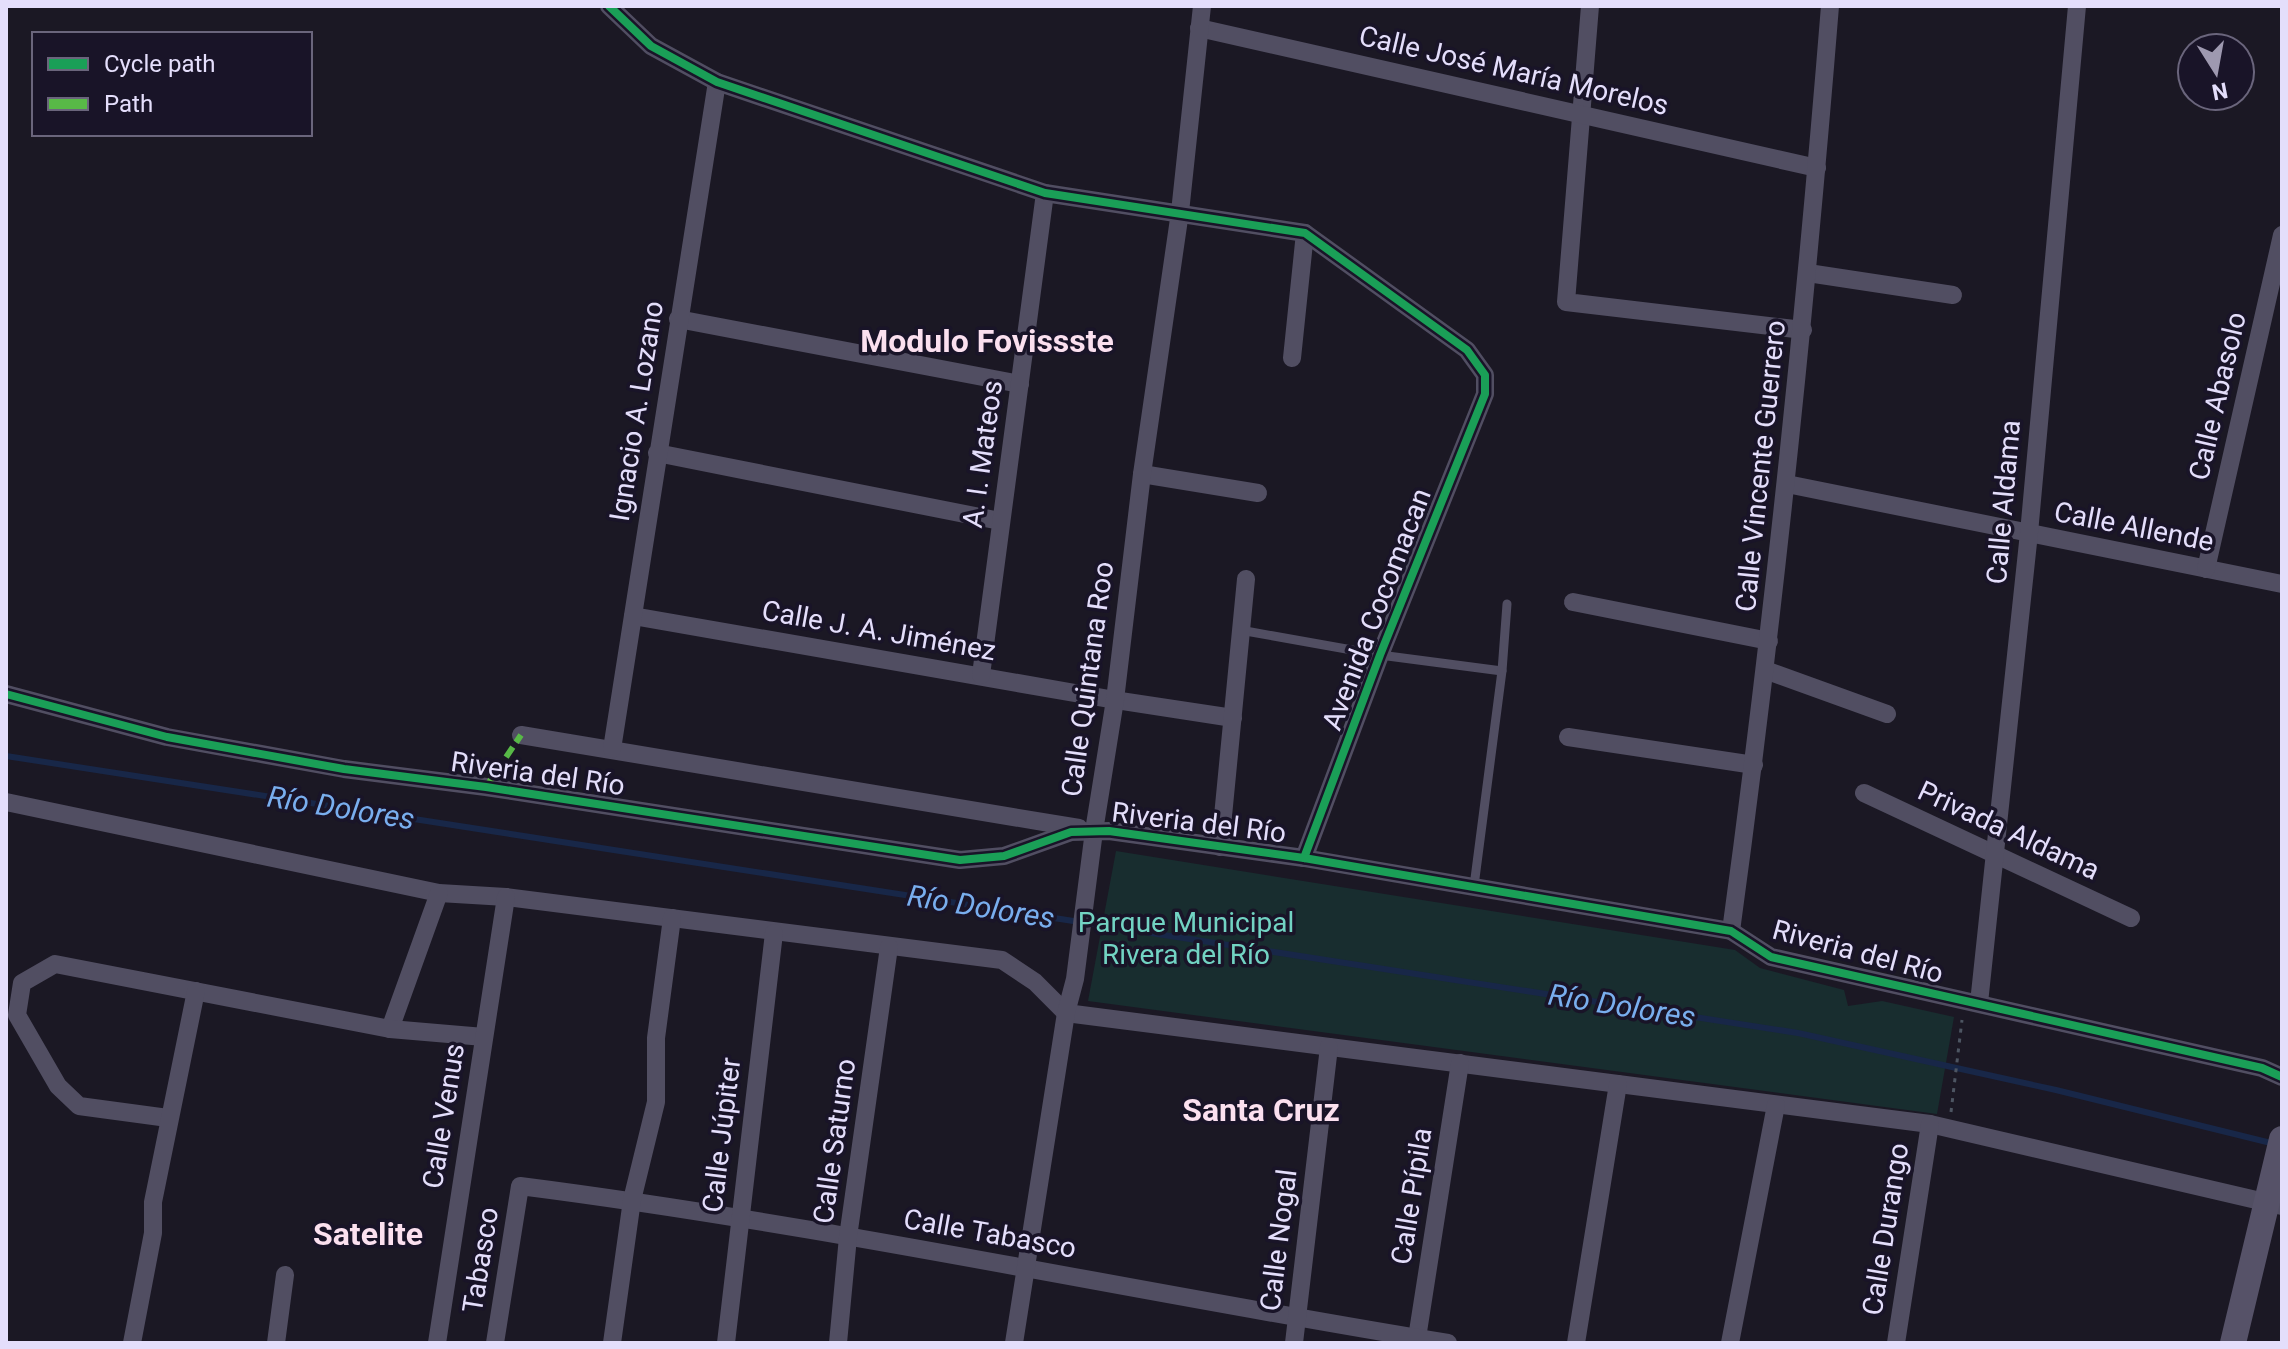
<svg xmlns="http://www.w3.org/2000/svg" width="2288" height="1349" viewBox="0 0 2288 1349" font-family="Roboto,sans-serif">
<rect width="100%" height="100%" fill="#1b1824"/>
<polygon fill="#182d2f" points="1116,851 1735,950 1760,968 1844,990 1848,1006 1882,1001 1954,1017 1937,1114 1088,1001"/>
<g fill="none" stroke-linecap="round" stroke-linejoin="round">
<polyline stroke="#182748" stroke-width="6" points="6,756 1798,1033 2056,1090 2275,1144"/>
<polyline stroke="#4d5562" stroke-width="3" stroke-dasharray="4 6" stroke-linecap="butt" points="1951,1112 1962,1020"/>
<g stroke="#514e62" stroke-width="9">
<polyline points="1240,630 1380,655 1502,671"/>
<polyline points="1474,886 1502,671 1507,604"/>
</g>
<g stroke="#514e62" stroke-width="18">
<polyline points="609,6 651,46 717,82 1045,193 1305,233 1467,350 1485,375 1485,394 1380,655 1304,858"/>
<polyline points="1590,6 1566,302 1803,330"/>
<polyline points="1199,28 1817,168"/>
<polyline points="1808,273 1953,295"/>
<polyline points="678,319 1020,384"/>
<polyline points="1292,358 1305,233"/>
<polyline points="657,453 1000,521"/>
<polyline points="1142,474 1258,493"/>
<polyline points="1787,484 2282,584"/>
<polyline points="2206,569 2282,235"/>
<polyline points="1573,602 1769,641"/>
<polyline points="633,616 1115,700 1233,718"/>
<polyline points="1765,670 1887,714"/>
<polyline points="981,675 1045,193"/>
<polyline points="6,694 167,737 344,769 486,787 960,860 1004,856 1071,832 1109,831 1304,858 1731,931 1771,957 2262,1068 2282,1077"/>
<polyline points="521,735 1079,828"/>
<polyline points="1568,737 1754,765"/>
<polyline points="612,749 717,82"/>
<polyline points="1864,793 2131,918"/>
<polyline points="6,802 439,893 506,897 1002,960 1035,982 1066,1013 1930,1124 2282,1206"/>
<polyline points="1220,847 1246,579"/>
<path d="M1731 931C1773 624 1805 316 1830 6"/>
<polyline points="1979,1003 2029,533 2077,6"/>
<polyline points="390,1029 439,893"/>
<polyline points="168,1118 79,1106 58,1086 17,1015 22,983 55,964 390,1029 484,1037"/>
<polyline points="1417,1338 1460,1063"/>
<polyline points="132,1343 153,1233 153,1202 196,991"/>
<polyline points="276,1343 285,1275"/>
<polyline points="437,1343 506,897"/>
<path d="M495 1343 520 1186C832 1226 1139 1293 1448 1343"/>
<polyline points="612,1343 632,1200 656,1102 656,1038 672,918"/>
<polyline points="726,1343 774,933"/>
<polyline points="838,1343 848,1237 889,947"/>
<polyline points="1014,1343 1066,1013 1075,979 1094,831 1115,700 1142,474 1180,212 1202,6"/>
<polyline points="1294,1343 1329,1047"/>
<polyline points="1576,1343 1618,1084"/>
<polyline points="1730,1343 1776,1105"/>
<polyline points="1896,1343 1930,1124"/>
</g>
<polyline stroke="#565268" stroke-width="26" points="2233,1343 2282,1139"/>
<polyline stroke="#58b947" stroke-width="6" stroke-dasharray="12 6" stroke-linecap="butt" points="486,787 521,735"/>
<defs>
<g id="cycleway">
<polyline points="609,6 651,46 717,82 1045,193 1305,233 1467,350 1485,375 1485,394 1380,655 1304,858"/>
<polyline points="6,694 167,737 344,769 486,787 960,860 1004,856 1071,832 1109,831 1304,858 1731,931 1771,957 2262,1068 2282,1077"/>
</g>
</defs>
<use href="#cycleway" stroke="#191428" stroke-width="13"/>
<use href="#cycleway" stroke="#1a9f57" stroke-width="8"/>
</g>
<g text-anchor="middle" stroke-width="7" stroke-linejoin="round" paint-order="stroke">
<g font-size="28" fill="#e4defb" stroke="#191428">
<text transform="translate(1514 70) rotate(13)" y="10">Calle José María Morelos</text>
<text transform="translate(2217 396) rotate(-77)" y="10">Calle Abasolo</text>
<text transform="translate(636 411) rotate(-81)" y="10">Ignacio A. Lozano</text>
<text transform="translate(982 454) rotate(-82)" y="10">A. I. Mateos</text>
<text transform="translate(1760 466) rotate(-84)" y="10">Calle Vincente Guerrero</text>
<text transform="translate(2003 502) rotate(-85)" y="10">Calle Aldama</text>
<text transform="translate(2134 526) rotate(11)" y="10">Calle Allende</text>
<text transform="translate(1376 609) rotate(-69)" y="10">Avenida Cocomacan</text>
<text transform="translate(879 630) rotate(10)" y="10">Calle J. A. Jiménez</text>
<text transform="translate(1087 679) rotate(-82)" y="10">Calle Quintana Roo</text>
<text transform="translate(538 773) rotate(8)" y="10">Riveria del Río</text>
<text transform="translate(1199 822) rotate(7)" y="10">Riveria del Río</text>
<text transform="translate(2009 830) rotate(25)" y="10">Privada Aldama</text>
<text transform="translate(1858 951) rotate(15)" y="10">Riveria del Río</text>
<text transform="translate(443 1116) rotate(-81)" y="10">Calle Venus</text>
<text transform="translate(721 1135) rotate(-83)" y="10">Calle Júpiter</text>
<text transform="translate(834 1141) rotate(-82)" y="10">Calle Saturno</text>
<text transform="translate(1411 1196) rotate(-81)" y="10">Calle Pípila</text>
<text transform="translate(1885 1229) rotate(-81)" y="10">Calle Durango</text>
<text transform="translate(990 1233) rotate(10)" y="10">Calle Tabasco</text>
<text transform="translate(1278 1240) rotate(-83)" y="10">Calle Nogal</text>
<text transform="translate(480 1260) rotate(-81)" y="10">Tabasco</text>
</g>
<g font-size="28" fill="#72d3c3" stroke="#191428">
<text x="1186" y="932">Parque Municipal<tspan x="1186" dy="32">Rivera del Río</tspan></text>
</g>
<g font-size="30" font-style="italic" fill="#79aeee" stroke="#191428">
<text transform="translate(341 808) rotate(9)" y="10">Río Dolores</text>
<text transform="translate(981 907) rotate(9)" y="10">Río Dolores</text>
<text transform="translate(1622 1006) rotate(9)" y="10">Río Dolores</text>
</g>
<g font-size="32" font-weight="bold" fill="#fbe0ef" stroke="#191428">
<text x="987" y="352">Modulo Fovissste</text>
<text x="1261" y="1121">Santa Cruz</text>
<text x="368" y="1245">Satelite</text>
</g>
</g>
<rect width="2288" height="1349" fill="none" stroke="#e4defb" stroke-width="16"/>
<rect x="32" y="32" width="280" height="104" fill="#191428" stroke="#6a657c" stroke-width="2"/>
<rect x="48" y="58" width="40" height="12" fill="#1a9f57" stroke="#6a657c" stroke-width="2"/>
<text x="104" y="72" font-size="24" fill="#e4defb">Cycle path</text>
<rect x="48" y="98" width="40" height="12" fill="#58b947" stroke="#6a657c" stroke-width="2"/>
<text x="104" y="112" font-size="24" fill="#e4defb">Path</text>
<g transform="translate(2216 72) rotate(169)"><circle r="38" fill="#191428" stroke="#6a657c" stroke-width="2"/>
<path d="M0-6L14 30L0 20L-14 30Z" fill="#9e99b0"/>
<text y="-12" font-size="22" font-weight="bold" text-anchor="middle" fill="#e4defb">N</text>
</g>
</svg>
